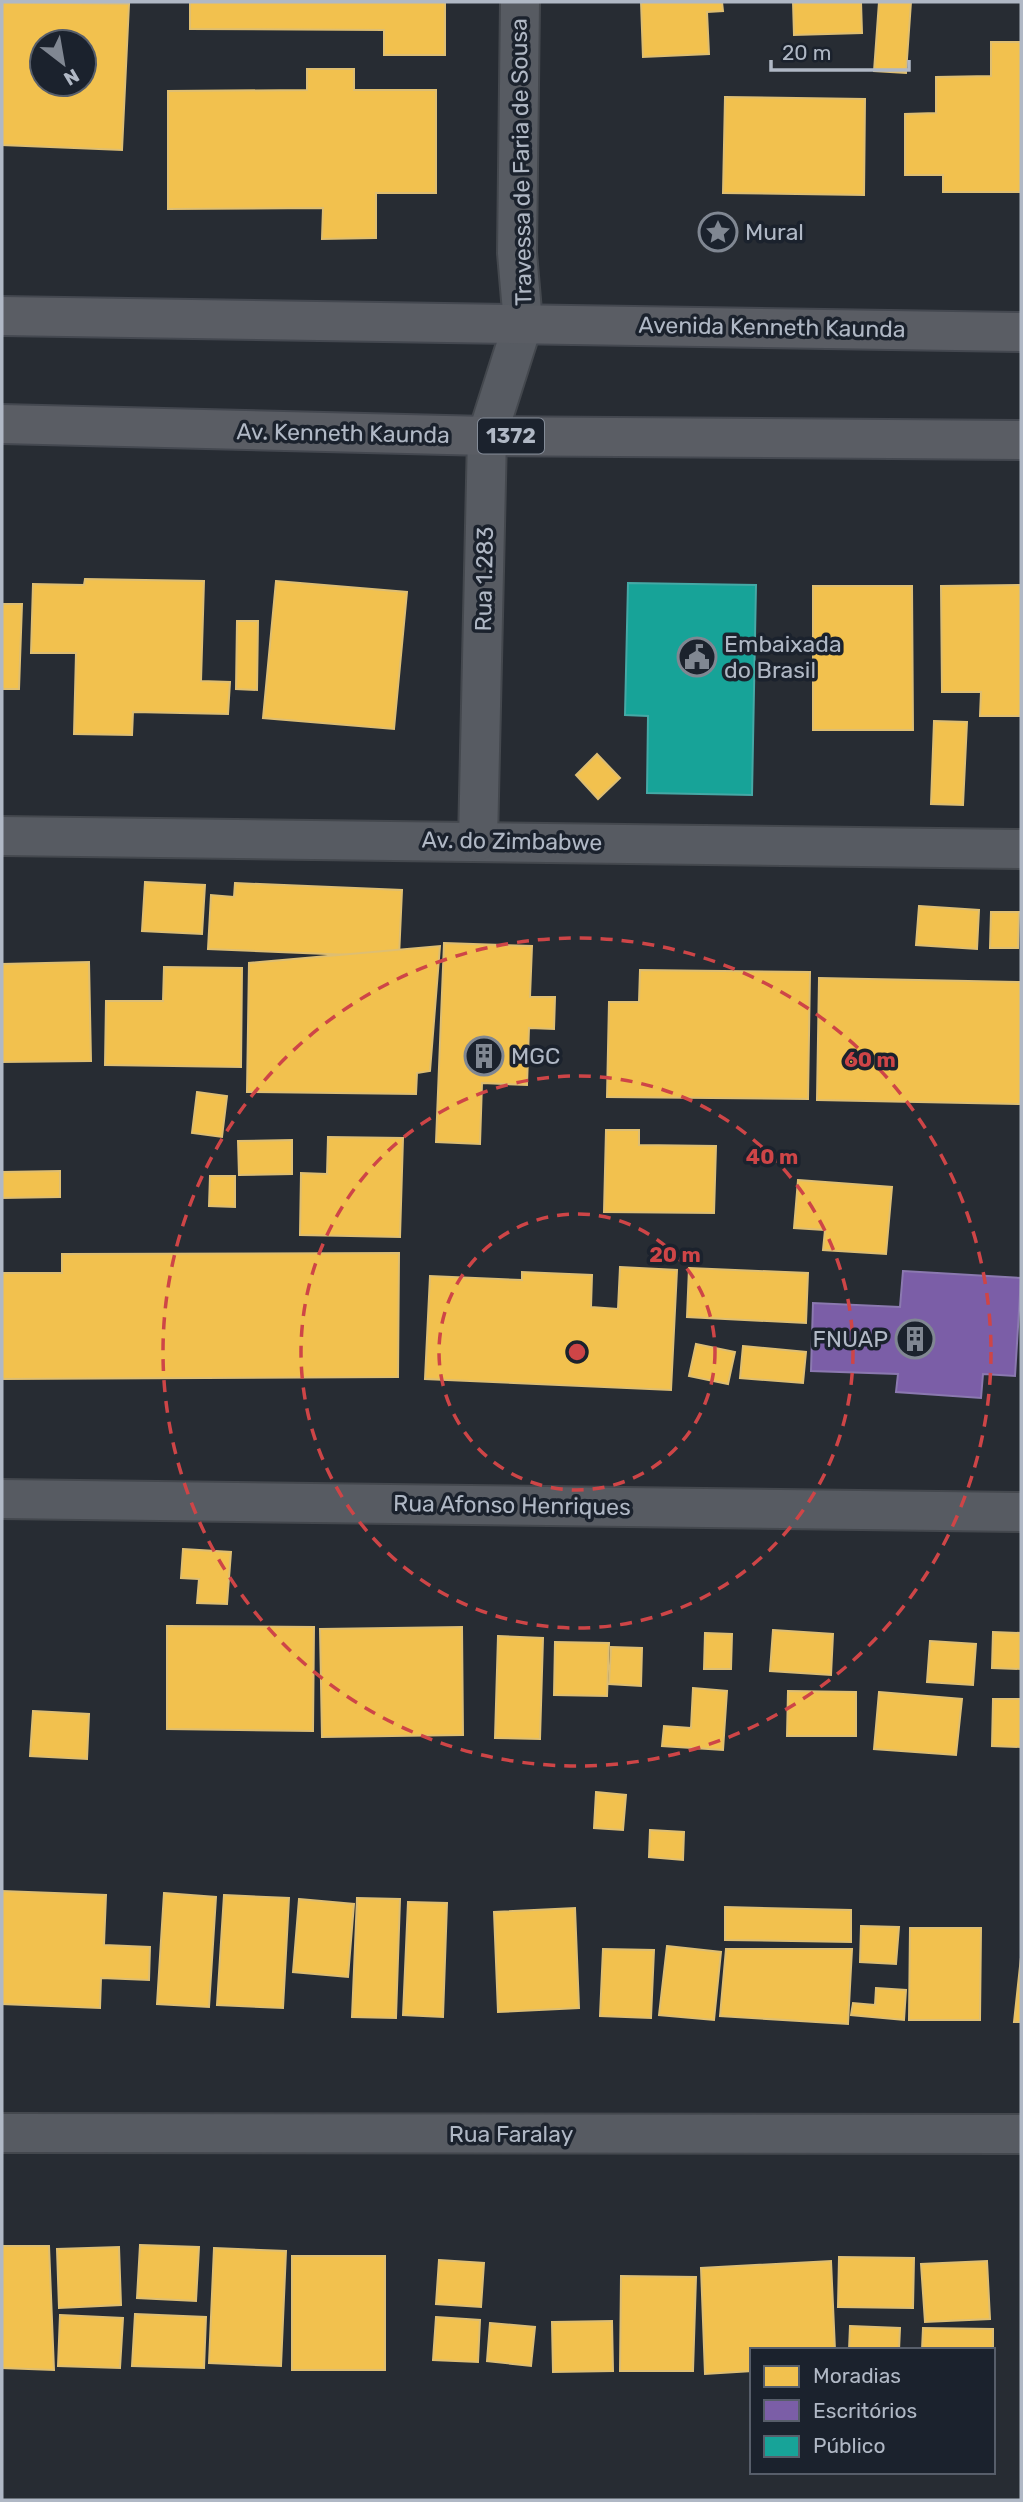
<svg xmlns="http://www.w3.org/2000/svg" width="1023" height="2502" viewBox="0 0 1023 2502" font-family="Rubik,sans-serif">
<rect width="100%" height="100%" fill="#272c33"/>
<g fill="#f2c14e" stroke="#debe72" stroke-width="2" fill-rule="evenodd">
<path d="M2 2 129 4 122 150 2 145ZM42 42H84V84H42Z"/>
<polygon points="190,2 445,2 445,55 384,55 384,30 190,29"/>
<polygon points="641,2 722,2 723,11 707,12 709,54 643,57"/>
<polygon points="793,2 861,2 862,33 794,35"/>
<polygon points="879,2 911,2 906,73 874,71"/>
<polygon points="991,42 1021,42 1021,192 943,192 943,175 905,175 905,114 936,113 936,77 991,76"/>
<polygon points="307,69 354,69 354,90 436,90 436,193 376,193 376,238 322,239 323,208 168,209 168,91 307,90"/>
<polygon points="725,97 865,99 864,195 723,193"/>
<polygon points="85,579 204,581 201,681 230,682 228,714 133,712 132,735 74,734 76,653 31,653 33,584 84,585"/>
<polygon points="276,581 407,592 394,729 263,718"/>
<polygon points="1021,585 1021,716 980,716 981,692 942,692 941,586"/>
<polygon points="813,586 912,586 913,730 813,730"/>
<polygon points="2,604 22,604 19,689 2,689"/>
<polygon points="237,621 258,621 257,690 236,689"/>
<polygon points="934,721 967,722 963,805 931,804"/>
<polygon points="597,754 620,778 598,799 576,775"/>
<polygon points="145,882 205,885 202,934 142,931"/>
<polygon points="235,883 402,890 399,957 208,949 211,895 234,897"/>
<polygon points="919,906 979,910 977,949 916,945"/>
<polygon points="991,912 1019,912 1018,948 990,948"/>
<polygon points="444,943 532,946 530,997 555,997 554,1029 529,1028 527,1085 482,1083 480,1144 436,1142"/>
<polygon points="440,946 430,1071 417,1073 416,1094 247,1092 249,963"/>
<polygon points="89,962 91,1061 2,1062 2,964"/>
<polygon points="164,967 242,968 241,1067 105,1065 106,1001 163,1001"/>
<polygon points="640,970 810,972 808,1099 607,1097 609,1002 639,1002"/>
<polygon points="819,978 1021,982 1021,1104 817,1100"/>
<polygon points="197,1092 227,1096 222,1137 192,1133"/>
<polygon points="606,1130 639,1130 639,1145 716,1146 714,1213 604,1212"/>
<polygon points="328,1137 403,1138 400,1237 300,1235 301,1173 327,1174"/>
<polygon points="292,1140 292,1174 239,1175 238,1141"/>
<polygon points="60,1171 60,1197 2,1198 2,1172"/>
<polygon points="210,1176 235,1176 235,1207 209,1206"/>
<polygon points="798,1180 892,1187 886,1254 823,1250 825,1230 794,1228"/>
<polygon points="399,1253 398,1377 2,1379 2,1273 62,1273 62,1254"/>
<polygon points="620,1267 677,1270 671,1390 425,1379 430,1276 522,1280 522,1272 592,1275 591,1307 618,1309"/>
<polygon points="689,1268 808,1273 806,1323 687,1317"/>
<polygon points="696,1344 735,1352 728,1384 689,1376"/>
<polygon points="743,1346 806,1352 803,1383 740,1378"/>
<polygon points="183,1549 231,1552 227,1604 197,1603 199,1579 181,1578"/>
<polygon points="167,1626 314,1627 313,1731 167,1729"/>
<polygon points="462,1627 463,1735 322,1737 320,1629"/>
<polygon points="773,1630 833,1634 831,1675 770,1671"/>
<polygon points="993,1632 1021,1633 1021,1669 992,1668"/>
<polygon points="705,1633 732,1634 731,1669 704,1669"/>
<polygon points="498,1636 543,1638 540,1739 495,1738"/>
<polygon points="930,1641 976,1644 973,1685 927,1682"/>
<polygon points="555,1642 609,1643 607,1696 554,1695"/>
<polygon points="611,1647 642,1648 641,1686 609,1684"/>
<polygon points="693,1688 727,1691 723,1750 662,1746 664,1726 691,1728"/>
<polygon points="788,1691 856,1692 856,1736 787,1736"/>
<polygon points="879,1692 962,1699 956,1755 874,1749"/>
<polygon points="993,1699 1021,1699 1021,1747 992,1746"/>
<polygon points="33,1711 89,1714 87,1759 30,1756"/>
<polygon points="596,1792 626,1795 623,1830 594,1828"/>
<polygon points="650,1830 684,1832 683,1860 649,1857"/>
<polygon points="2,1891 106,1895 104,1945 150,1947 149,1980 101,1978 100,2008 2,2004"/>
<polygon points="164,1893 216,1897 209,2007 157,2004"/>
<polygon points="224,1895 289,1898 283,2008 217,2005"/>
<polygon points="357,1898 400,1899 396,2018 352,2017"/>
<polygon points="299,1899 354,1904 348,1977 293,1972"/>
<polygon points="408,1902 447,1903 443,2017 403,2015"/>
<polygon points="725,1907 851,1910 851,1942 725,1940"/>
<polygon points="575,1908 579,2008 498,2012 494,1912"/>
<polygon points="861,1926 899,1927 896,1964 860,1962"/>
<polygon points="910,1928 981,1928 980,2020 909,2020"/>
<polygon points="667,1946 721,1952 714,2020 659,2015"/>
<polygon points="603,1949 654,1950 651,2018 600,2016"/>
<polygon points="726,1949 852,1949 848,2024 720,2016"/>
<polygon points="1021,1957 1021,2022 1014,2022"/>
<polygon points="876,1988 906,1990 904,2020 851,2015 853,2003 875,2005"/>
<polygon points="140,2245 199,2247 196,2301 137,2298"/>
<polygon points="2,2246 49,2246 54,2370 2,2368"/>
<polygon points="119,2247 121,2305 59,2308 57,2249"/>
<polygon points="214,2248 286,2251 281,2366 209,2363"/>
<rect x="292" y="2256" width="93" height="114"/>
<polygon points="839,2257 914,2258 913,2308 838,2307"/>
<polygon points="439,2260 484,2263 481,2307 436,2304"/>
<polygon points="831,2261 835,2350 752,2350 752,2371 705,2374 701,2268"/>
<polygon points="987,2261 990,2319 925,2322 921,2264"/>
<polygon points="621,2276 696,2277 693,2371 620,2371"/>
<polygon points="135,2314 206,2317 204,2368 132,2366"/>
<polygon points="60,2315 123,2318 120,2368 58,2366"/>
<polygon points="436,2317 480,2320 478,2362 433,2360"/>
<polygon points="612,2321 613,2371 553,2372 552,2322"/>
<polygon points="490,2323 535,2327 531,2366 487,2361"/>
<polygon points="850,2326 900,2328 899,2350 849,2350"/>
<polygon points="923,2328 993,2329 993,2350 922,2350"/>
</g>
<polygon fill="#7b5ea7" stroke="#8b79b0" stroke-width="2" points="903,1271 1021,1278 1015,1376 983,1374 981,1398 896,1392 898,1374 811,1371 813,1303 900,1307"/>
<polygon fill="#17a398" stroke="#45a9a6" stroke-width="2" points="628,583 756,585 752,795 647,793 648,716 625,715"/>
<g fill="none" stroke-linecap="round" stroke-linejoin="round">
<defs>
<g id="minor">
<polyline points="2,836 1021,849"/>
<polyline points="478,841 487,436 523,323 517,253 520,2"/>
<polyline points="2,1499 1021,1512"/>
<polyline points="2,2133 1021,2134"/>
</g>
<g id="major">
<polyline points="2,316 1021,332"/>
<polyline points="2,424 487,436 1021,440"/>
</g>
</defs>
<use href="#minor" stroke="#44484e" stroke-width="42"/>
<use href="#major" stroke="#444850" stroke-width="42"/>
<use href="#minor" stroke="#575b62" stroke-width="38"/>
<use href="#major" stroke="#5a5d64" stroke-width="38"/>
</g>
<g fill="none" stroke="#ce4547" stroke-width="3.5" stroke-dasharray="12 9">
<circle cx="577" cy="1352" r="138"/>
<circle cx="577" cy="1352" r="276"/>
<circle cx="577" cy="1352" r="414"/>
</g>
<defs>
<symbol id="sight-ring" viewBox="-11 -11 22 22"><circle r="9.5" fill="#1b222d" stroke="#808792" stroke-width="1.5"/><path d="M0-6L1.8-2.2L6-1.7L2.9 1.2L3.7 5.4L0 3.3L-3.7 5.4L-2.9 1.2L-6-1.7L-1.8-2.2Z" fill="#808792"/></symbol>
<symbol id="civic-ring" viewBox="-11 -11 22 22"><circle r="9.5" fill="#1b222d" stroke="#808792" stroke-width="1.5"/><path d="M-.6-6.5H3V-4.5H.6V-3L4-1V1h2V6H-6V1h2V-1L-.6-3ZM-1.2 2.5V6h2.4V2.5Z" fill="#808792"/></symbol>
<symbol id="building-ring" viewBox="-11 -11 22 22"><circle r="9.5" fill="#1b222d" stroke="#808792" stroke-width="1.5"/><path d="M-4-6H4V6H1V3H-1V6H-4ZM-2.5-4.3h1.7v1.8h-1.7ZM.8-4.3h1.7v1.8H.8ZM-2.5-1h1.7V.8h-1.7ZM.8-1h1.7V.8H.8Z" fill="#808792"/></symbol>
</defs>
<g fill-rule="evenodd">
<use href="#sight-ring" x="696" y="210" width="44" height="44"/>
<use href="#civic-ring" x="675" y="635" width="44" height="44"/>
<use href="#building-ring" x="462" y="1034" width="44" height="44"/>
<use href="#building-ring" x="893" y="1317" width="44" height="44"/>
</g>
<g text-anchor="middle" stroke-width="7" stroke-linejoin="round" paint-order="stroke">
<rect fill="#1b222d" stroke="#838b97" stroke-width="2" x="478" y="418.5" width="66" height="35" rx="5"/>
<g font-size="21" font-weight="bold" fill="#b0b8c5">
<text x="511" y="443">1372</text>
</g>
<g font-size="23" fill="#b0b8c5" stroke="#1b222d">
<text transform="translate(521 162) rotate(-91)" y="8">Travessa de Faria de Sousa</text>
<text transform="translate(772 327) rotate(1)" y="8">Avenida Kenneth Kaunda</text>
<text transform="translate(343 433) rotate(1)" y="8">Av. Kenneth Kaunda</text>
<text transform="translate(484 579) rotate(-89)" y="8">Rua 1.283</text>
<text transform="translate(512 841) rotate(1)" y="8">Av. do Zimbabwe</text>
<text transform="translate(512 1505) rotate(1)" y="8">Rua Afonso Henriques</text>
<text x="511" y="2142">Rua Faralay</text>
</g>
<g font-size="23" fill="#b0b8c5" stroke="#1b222d" text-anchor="start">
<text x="745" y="240">Mural</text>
<text x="724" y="652">Embaixada<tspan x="724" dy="26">do Brasil</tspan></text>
<text x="511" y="1064">MGC</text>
<text x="888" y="1347" text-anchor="end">FNUAP</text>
</g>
</g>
<circle cx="577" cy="1352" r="10" fill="#ce4547" stroke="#1b222d" stroke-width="3.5"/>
<g font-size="21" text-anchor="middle" font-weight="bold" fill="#ce4547" stroke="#1b222d" stroke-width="7" stroke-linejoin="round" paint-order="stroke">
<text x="870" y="1067">60 m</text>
<text x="772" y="1164">40 m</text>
<text x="675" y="1262">20 m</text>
</g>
<rect width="1023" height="2502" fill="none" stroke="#b0b8c5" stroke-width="7"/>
<rect x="750" y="2348" width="245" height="126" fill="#1b222d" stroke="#575e6a" stroke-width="2"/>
<rect x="764" y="2366" width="35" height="21" fill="#f2c14e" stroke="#575e6a" stroke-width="2"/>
<text x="813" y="2383" font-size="21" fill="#b0b8c5">Moradias</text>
<rect x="764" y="2400" width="35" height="21" fill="#7b5ea7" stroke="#575e6a" stroke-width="2"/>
<text x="813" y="2418" font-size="21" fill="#b0b8c5">Escritórios</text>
<rect x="764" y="2436" width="35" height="21" fill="#17a398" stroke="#575e6a" stroke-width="2"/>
<text x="813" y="2453" font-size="21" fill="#b0b8c5">Público</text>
<g transform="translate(63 63) rotate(149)"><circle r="33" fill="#1b222d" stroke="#575e6a" stroke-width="2"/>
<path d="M0-5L12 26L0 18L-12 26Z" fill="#808792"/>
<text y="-10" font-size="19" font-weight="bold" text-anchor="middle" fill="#b0b8c5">N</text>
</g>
<path d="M771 60v10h138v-10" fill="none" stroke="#b0b8c5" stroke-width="3.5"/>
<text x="782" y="60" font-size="21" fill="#b0b8c5" stroke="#1b222d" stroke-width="5" paint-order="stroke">20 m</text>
</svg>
